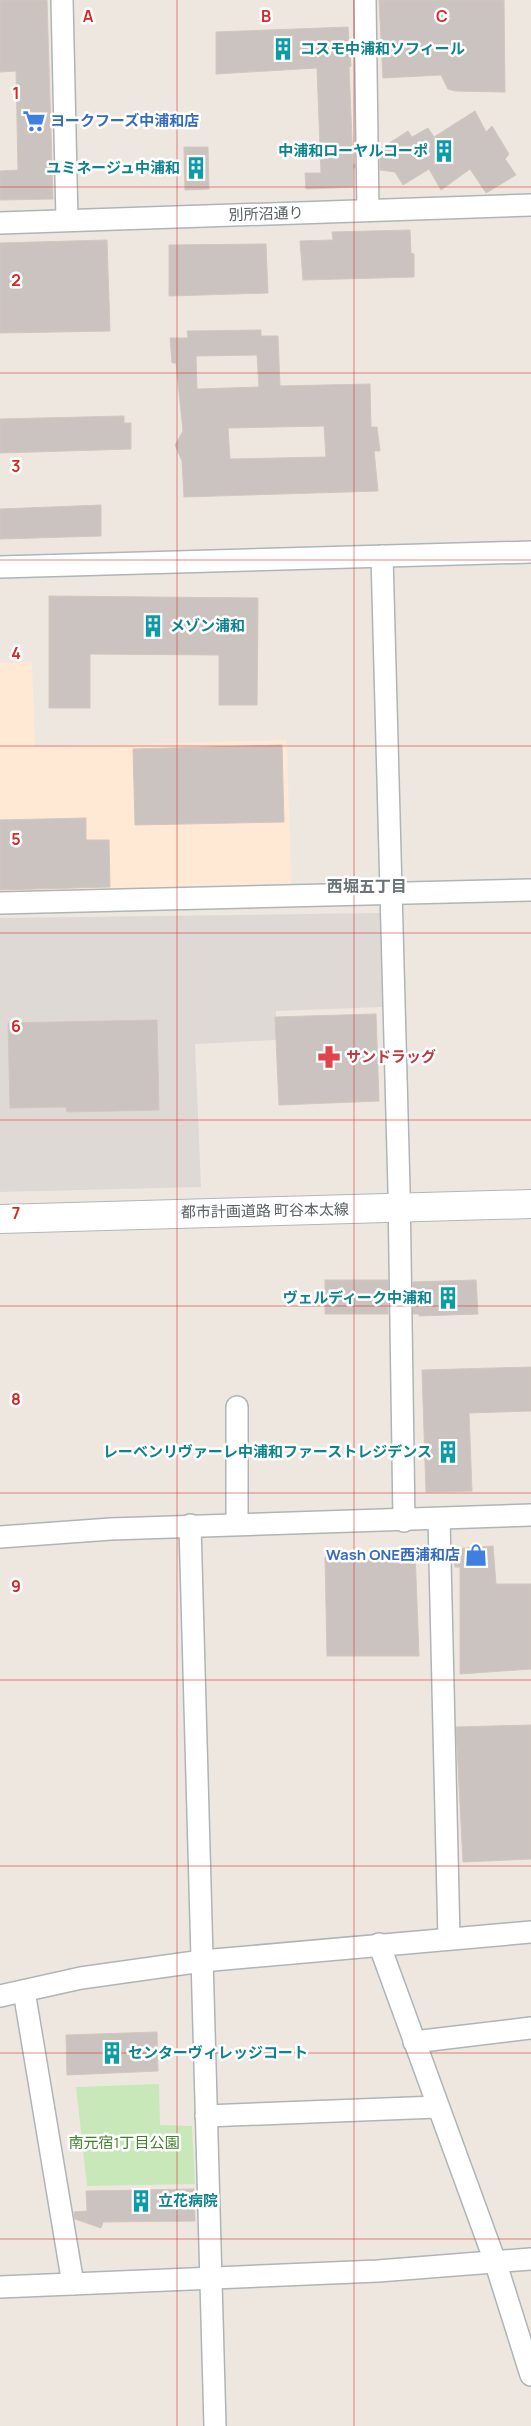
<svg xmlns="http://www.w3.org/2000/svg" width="531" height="2426" viewBox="0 0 531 2426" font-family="Manrope,'Noto Sans JP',sans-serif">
<rect width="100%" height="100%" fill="#eee7e0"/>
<polygon fill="#ffe8d4" points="32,662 35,747 287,740 291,885 0,892 0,663"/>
<polygon fill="#ded9d5" points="380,913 382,1007 276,1011 276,1040 195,1044 201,1187 0,1192 0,918"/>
<polygon fill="#c8e8ba" points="159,2084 160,2125 192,2126 195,2184 87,2186 76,2087"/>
<g fill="#cbc3bf" stroke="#d3c6be" fill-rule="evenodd">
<polygon points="0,0 47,0 53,199 0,200 0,171 18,170 16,71 0,72"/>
<polygon points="379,0 504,0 505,92 455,91 448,89 441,75 383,78"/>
<polygon points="348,27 351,66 349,67 353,165 355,164 355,168 353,168 353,187 306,189 305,173 321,173 317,68 216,74 216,32"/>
<polygon points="475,111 486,132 492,126 509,154 505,159 516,175 486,193 470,169 441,190 429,169 403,185 395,172 380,170 380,149 408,131 412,137 428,128 434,137"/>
<polygon points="184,147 208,147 209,189 185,190"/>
<polygon points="410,230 411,253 414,254 414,277 303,280 300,241 333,240 332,232"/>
<polygon points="107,240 110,331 0,333 0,243"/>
<polygon points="266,244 268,293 169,296 169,245"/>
<path d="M261 330V336H278L280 386 370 384 371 427H377L380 451H374L378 491 184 497 182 461 175 445 183 431 176 363H172L170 338H188L187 331ZM257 355 259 387 197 389 196 356ZM324 426 326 457 230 459 228 428Z"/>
<polygon points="124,416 124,423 131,423 131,449 0,453 0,419"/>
<polygon points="101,505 101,536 0,539 0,509"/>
<polygon points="49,596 258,598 257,705 219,705 219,655 90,654 90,708 49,708"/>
<polygon points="282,745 284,822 135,825 133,749"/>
<polygon points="86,818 86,840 109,840 110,887 0,890 0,820"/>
<polygon points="376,1014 379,1101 279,1105 275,1017"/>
<polygon points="157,1020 159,1110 67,1112 66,1107 10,1108 8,1023"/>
<rect x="325" y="1280" width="63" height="34"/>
<polygon points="476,1280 478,1314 419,1316 419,1314 413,1314 413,1282"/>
<polygon points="531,1367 531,1411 469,1413 472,1491 426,1492 422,1370"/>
<polygon points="493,1546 496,1584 531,1584 531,1669 460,1674 460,1567 455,1567 453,1549"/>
<polygon points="415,1550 419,1656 327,1656 325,1557"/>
<polygon points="531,1725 531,1859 463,1862 456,1727"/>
<polygon points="157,2032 158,2071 67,2075 66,2035"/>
<polygon points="194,2189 195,2221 103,2222 101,2228 75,2219 74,2212 87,2211 86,2191"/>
</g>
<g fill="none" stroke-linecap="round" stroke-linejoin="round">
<defs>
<g id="street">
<polyline points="62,0 67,220"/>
<polyline points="365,0 368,210"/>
<polyline points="0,223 531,205"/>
<polyline points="382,556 399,1189 404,1521"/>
<polyline points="0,567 531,552"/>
<polyline points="0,903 531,890"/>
<polyline points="439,1519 449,1938"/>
<polyline points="237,1524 237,1407"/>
<polyline points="190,1525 215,2426"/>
<polyline points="0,1537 111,1529 531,1515"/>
<polyline points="379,1944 496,2264 531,2375"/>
<polyline points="24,1991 73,2284"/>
<polyline points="0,1996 81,1978 202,1961 531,1932"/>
<polyline points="414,2042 531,2028"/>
<polyline points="206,2116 437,2107"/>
<polyline points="0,2287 378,2271 531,2259"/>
</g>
<polyline id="secondary" points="0,1219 531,1204"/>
</defs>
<use href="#street" stroke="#aeb5b7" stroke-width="24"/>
<use href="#secondary" stroke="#b0b7ba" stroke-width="30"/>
<use href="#street" stroke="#fff" stroke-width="21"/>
<use href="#secondary" stroke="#fff" stroke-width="28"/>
</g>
<path fill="none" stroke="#d62828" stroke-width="1" stroke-opacity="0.55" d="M177 0V2426M354 0V2426M0 187H531M0 373H531M0 560H531M0 746H531M0 933H531M0 1120H531M0 1306H531M0 1493H531M0 1680H531M0 1866H531M0 2053H531M0 2239H531"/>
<defs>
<symbol id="building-bare" viewBox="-9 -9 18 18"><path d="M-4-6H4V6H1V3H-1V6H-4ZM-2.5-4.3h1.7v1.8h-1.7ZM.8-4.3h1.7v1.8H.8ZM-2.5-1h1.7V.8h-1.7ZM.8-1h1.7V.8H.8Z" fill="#0f9aa8" stroke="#fff" stroke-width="2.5" paint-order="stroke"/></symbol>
<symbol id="supermarket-bare" viewBox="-9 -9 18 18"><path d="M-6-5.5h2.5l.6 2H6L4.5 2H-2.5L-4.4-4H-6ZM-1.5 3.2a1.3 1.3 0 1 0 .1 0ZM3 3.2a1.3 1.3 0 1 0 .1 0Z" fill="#3f7fe0" stroke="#fff" stroke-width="2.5" paint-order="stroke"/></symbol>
<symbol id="pharmacy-bare" viewBox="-9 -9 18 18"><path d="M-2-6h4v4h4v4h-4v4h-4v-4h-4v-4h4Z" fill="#e0444e" stroke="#fff" stroke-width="2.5" paint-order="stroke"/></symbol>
<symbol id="shop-bare" viewBox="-9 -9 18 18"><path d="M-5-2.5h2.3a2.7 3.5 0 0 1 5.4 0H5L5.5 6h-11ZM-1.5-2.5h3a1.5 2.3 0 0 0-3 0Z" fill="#3f7fe0" stroke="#fff" stroke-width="2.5" paint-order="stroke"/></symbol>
</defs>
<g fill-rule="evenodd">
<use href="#building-bare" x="267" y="33" width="32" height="32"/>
<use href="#supermarket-bare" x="18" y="105" width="32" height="32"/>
<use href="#building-bare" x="428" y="135" width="32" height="32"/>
<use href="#building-bare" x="180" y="152" width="32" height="32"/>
<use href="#building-bare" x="137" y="610" width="32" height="32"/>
<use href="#pharmacy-bare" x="313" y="1041" width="32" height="32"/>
<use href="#building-bare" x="432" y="1282" width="32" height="32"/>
<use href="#building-bare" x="432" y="1436" width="32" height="32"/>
<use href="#shop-bare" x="460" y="1539" width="32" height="32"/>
<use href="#building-bare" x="96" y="2037" width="32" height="32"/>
<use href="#building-bare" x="125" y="2185" width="32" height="32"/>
</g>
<g text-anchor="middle" stroke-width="5" stroke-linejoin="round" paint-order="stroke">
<g font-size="15" font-weight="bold" fill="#0d838f" stroke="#fff" text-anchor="start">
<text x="300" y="54">コスモ中浦和ソフィール</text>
<text x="428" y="156" text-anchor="end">中浦和ローヤルコーポ</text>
<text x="180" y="173" text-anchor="end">ユミネージュ中浦和</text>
<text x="170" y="631">メゾン浦和</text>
<text x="432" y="1303" text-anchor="end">ヴェルディーク中浦和</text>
<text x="432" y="1457" text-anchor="end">レーベンリヴァーレ中浦和ファーストレジデンス</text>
<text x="128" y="2058">センターヴィレッジコート</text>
<text x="158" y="2206">立花病院</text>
</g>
<g font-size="15" font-weight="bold" fill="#366cbe" stroke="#fff" text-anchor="start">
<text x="50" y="126">ヨークフーズ中浦和店</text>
<text x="460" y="1560" text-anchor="end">Wash ONE西浦和店</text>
</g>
<g font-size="15" fill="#596063" stroke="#fff">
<text transform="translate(266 214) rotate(-2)" y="5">別所沼通り</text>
<text transform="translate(265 1211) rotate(-1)" y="5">都市計画道路 町谷本太線</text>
</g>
<g font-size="15" font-weight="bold" fill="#be3a42" stroke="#fff" text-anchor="start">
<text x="346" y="1062">サンドラッグ</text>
</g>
<g font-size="15" fill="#42812b" stroke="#fff">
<text x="124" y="2148">南元宿1丁目公園</text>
</g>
<g font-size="16" font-weight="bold" fill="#6a7375" stroke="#fff">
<text x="367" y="892">西堀五丁目</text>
</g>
</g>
<g font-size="16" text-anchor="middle" font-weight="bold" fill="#d62828" stroke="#fff" stroke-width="5" stroke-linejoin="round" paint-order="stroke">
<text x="88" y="22">A</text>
<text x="266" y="22">B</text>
<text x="442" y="22">C</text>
<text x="16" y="99">1</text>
<text x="16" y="286">2</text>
<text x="16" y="472">3</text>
<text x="16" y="659">4</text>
<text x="16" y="845">5</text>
<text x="16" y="1032">6</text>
<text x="16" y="1219">7</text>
<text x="16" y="1405">8</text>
<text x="16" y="1592">9</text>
</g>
</svg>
